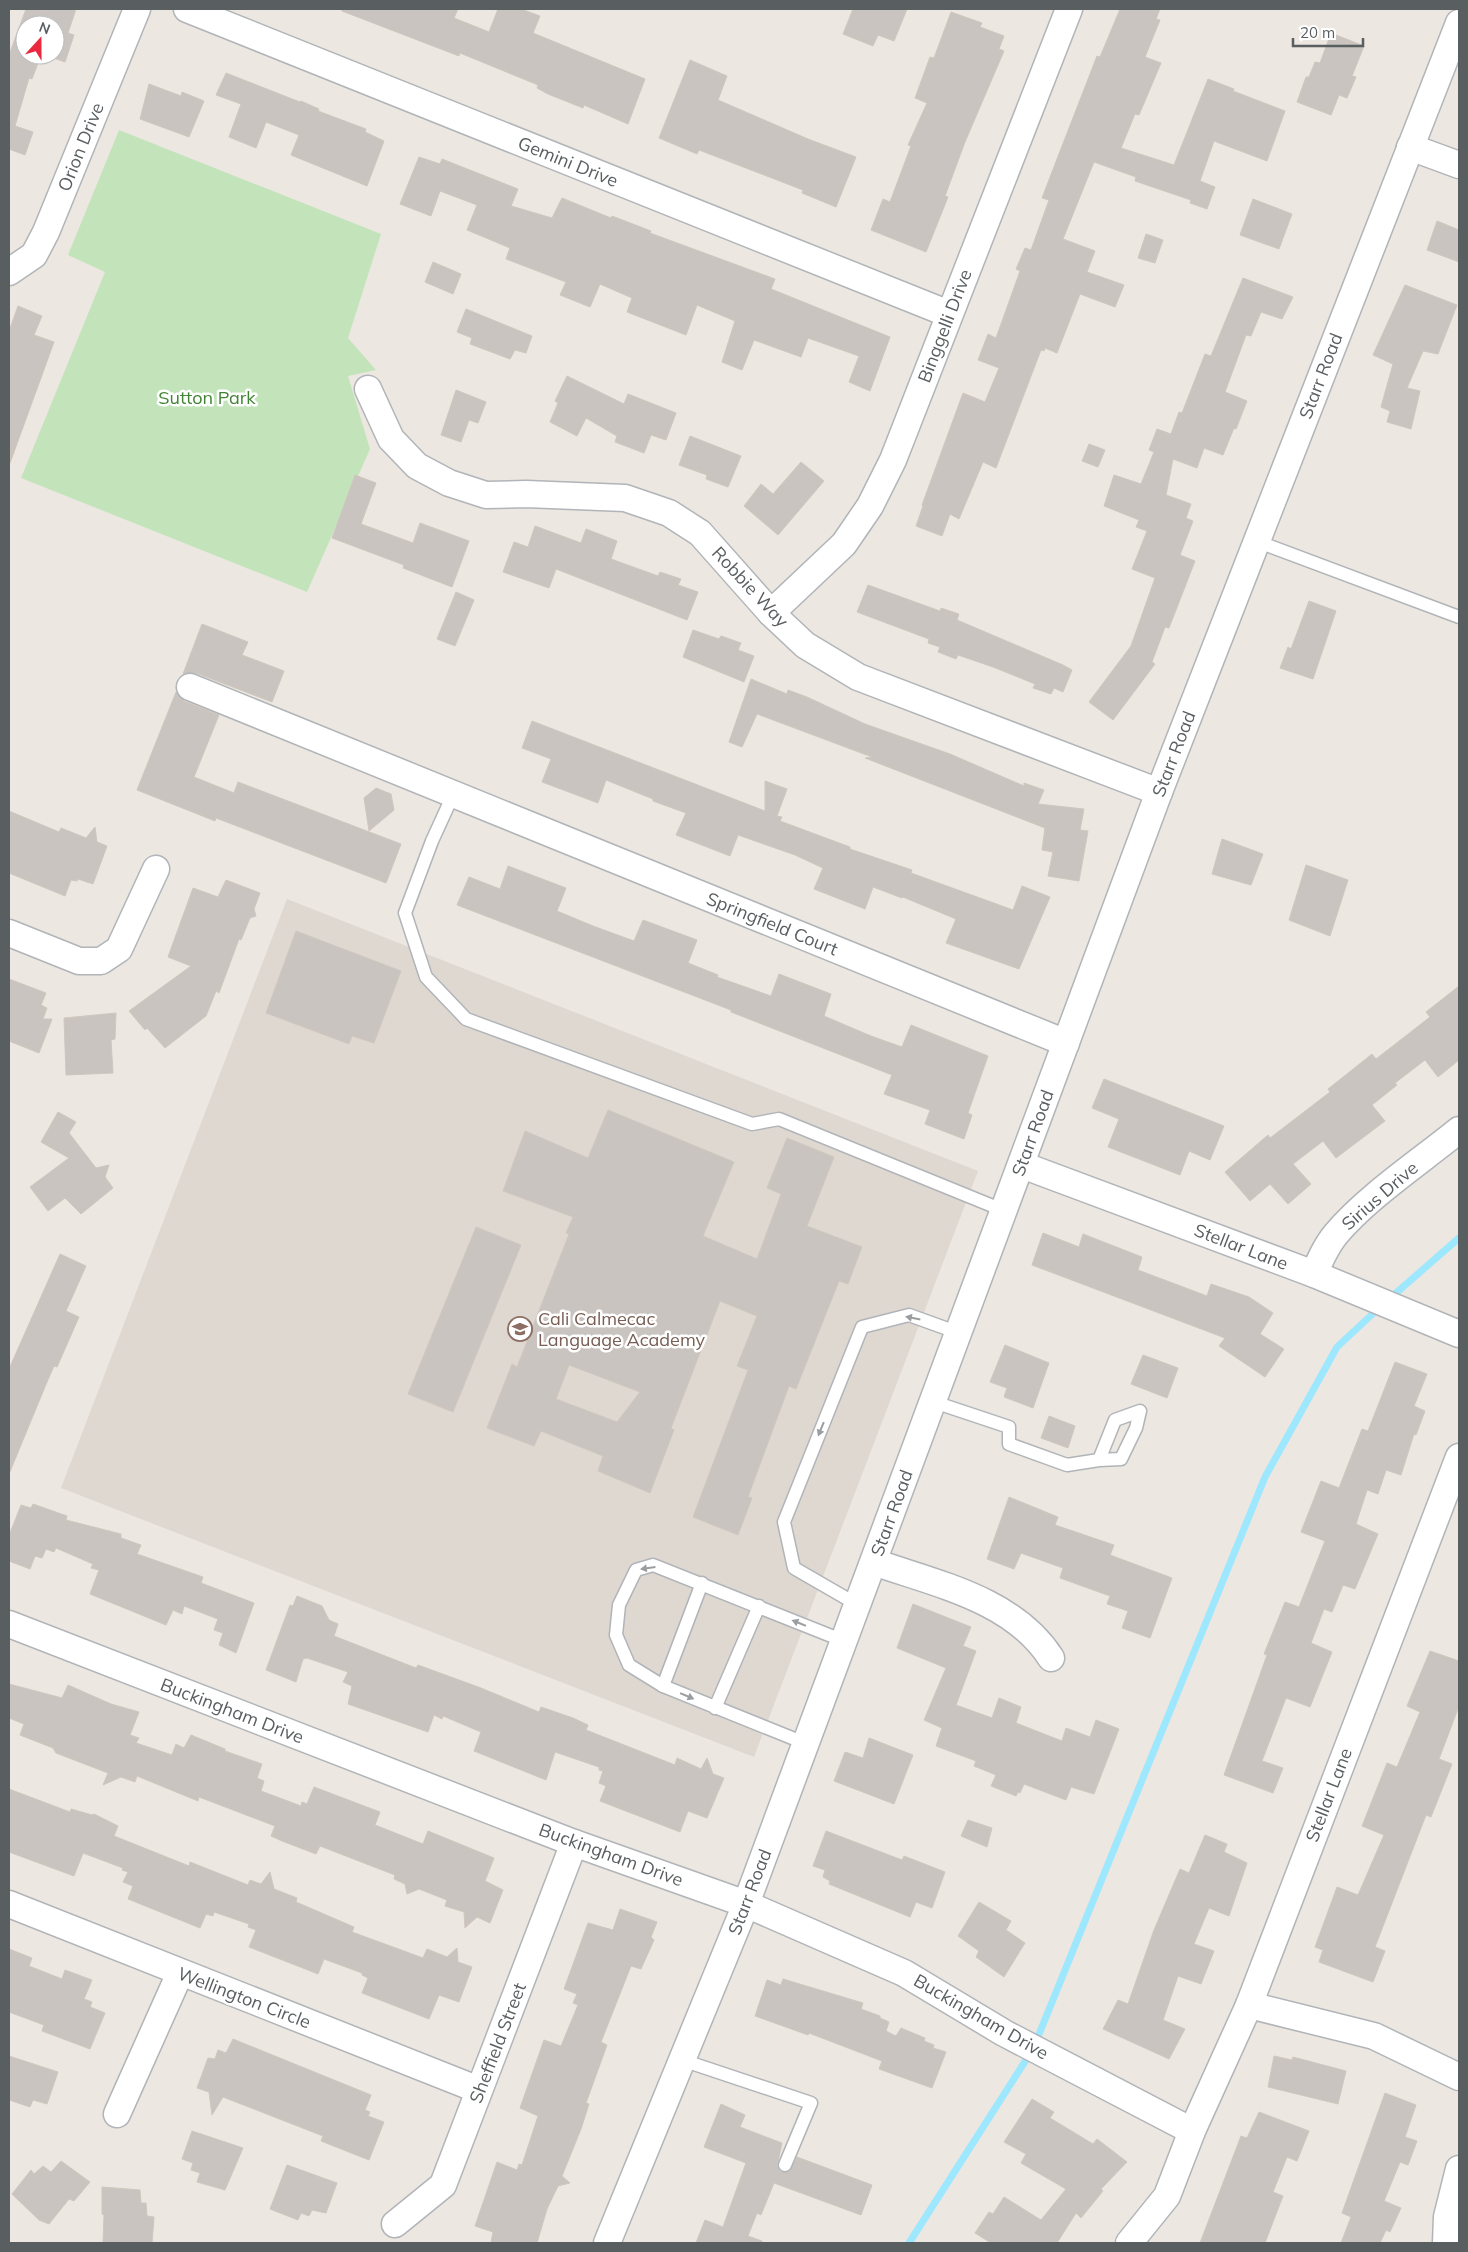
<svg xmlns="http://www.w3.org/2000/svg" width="1468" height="2252" viewBox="0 0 1468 2252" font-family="Mulish,sans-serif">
<rect width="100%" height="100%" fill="#ece7e0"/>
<polygon fill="#ded8d1" points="287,899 978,1171 754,1757 61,1488"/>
<polygon fill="#c3e4bb" points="119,130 381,234 348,338 376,370 348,376 370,449 307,592 21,478 105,272 68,255"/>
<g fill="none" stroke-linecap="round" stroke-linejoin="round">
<g stroke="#9de7ff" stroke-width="7">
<polyline points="1388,1300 1459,1238"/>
<polyline points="909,2243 1033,2049 1265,1477 1337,1347 1380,1307"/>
</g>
</g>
<g fill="#c9c4bf" stroke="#d0c7be" fill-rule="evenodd">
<polygon points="26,9 76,9 68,33 74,35 65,62 45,55 55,55 55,25 25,25 25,55 41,55 32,79 29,78 15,126 33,132 25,155 9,149 9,55"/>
<polygon points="342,9 458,9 454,18 489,32 498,9 521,9 540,16 533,33 645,79 628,124 584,105 583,108 548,94 537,88 538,85 460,53 459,56 342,11"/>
<polygon points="853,9 907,9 894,41 878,35 873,46 843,34"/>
<polygon points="1120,9 1160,9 1156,19 1160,20 1145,57 1161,63 1139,115 1135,114 1121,148 1174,165 1208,79 1234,89 1233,91 1285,111 1267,161 1214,141 1200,181 1215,187 1207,209 1190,203 1191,200 1135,181 1136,177 1094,162 1063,239 1095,251 1087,272 1124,285 1115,307 1080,294 1057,353 1045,348 1044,351 1041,350 996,468 983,462 959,519 950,514 942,536 916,526 923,506 922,505 963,393 985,402 999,368 978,360 988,334 996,338 1020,271 1016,269 1025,248 1031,250 1049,200 1042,198 1057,159 1097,56 1100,57"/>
<polygon points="951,12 982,23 980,27 1004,36 999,49 1004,51 965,142 945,196 948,197 926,252 871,230 883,199 890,202 911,146 908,145 927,103 915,98 930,57 934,58"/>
<polygon points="1331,33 1364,46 1352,76 1356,77 1347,98 1339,95 1331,115 1297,102 1306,77 1309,77 1315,62 1320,63"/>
<polygon points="690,60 727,76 718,100 808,139 856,157 836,207 802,193 803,190 699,150 697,154 659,138"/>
<polygon points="226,73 300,102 301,101 319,109 318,111 366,129 365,132 384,141 367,186 291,155 299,135 266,122 256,148 229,137 241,104 216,95"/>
<polygon points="149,84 181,96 182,92 204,101 189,137 140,119"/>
<polygon points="419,157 440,164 442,159 518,189 511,206 552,218 562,198 611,218 612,216 651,231 650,233 775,279 771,289 890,337 870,391 849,382 859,356 808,338 801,357 754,340 742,370 722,362 735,321 697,305 686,335 627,312 632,298 600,284 590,307 560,295 566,282 506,259 510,248 467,230 477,205 440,191 431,216 400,204"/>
<polygon points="1253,199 1292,214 1279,249 1240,235"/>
<polygon points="1437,221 1459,230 1459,262 1427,250"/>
<polygon points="1146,234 1163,240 1155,263 1138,258"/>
<polygon points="433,262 461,274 453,294 425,282"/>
<polygon points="1243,278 1293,297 1282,319 1261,312 1251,336 1246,335 1225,392 1247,401 1236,429 1234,428 1223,455 1204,448 1197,468 1173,459 1166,495 1191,504 1186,518 1193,521 1180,555 1195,561 1169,628 1165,627 1152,662 1155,664 1113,720 1089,702 1131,646 1155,578 1132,569 1147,531 1136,527 1139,520 1104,506 1114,475 1141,484 1154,452 1149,450 1157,429 1171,434 1179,412 1182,413 1205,354 1211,356"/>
<polygon points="1405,285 1457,305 1438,354 1423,351 1407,388 1420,391 1411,429 1387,422 1390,411 1381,407 1393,364 1373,355"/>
<polygon points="18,306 42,316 34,335 54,342 10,463 9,331"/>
<polygon points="466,309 532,336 526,353 515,350 510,359 470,344 472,338 457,332"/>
<polygon points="567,376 624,404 628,394 676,413 666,440 651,435 644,453 615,442 617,436 586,418 577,436 550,422 558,403 555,401"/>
<polygon points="456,390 486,402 478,423 469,420 461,442 441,435"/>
<polygon points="690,436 741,456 728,487 706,479 707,475 679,465"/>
<polygon points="1089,444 1105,450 1098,467 1082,461"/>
<polygon points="801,462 824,481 778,535 744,506 761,484 773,494"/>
<polygon points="355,475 376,483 361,524 413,543 420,523 469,541 452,587 403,568 404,565 332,538"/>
<polygon points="535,526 581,543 586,529 617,541 611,559 658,576 660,572 681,579 678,585 698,592 687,620 556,569 549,588 503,572 514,542 528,547"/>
<polygon points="868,585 940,611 941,608 959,614 957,620 1063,665 1072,670 1063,692 1054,688 1051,694 1033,688 1035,684 993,667 958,655 956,659 938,652 940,647 928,643 929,639 857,612"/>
<polygon points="456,592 474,600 455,646 437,639"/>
<polygon points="1309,601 1336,611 1313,679 1280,668 1288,647 1291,649"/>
<polygon points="202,624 248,642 242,655 284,671 272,702 196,673 183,674"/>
<polygon points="693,630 719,639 721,636 741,643 738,650 754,656 744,682 683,657"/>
<polygon points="751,679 787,694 788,690 807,697 865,724 950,754 1024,786 1024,783 1044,790 1038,804 1084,809 1080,830 1088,831 1079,881 1048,876 1053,852 1042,850 1045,828 865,758 872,757 757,714 742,747 729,742"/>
<polygon points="176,692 184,701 219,715 194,777 234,793 238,782 401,844 386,883 216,818 215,821 137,790"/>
<polygon points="532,721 765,811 765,781 787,789 777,816 782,817 780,821 850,847 850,849 912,870 911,873 1013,910 1022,886 1050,897 1019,969 946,943 956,919 903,897 902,898 873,887 865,909 814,889 823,868 795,855 738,835 730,856 676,835 686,813 653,801 653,799 606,780 598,803 542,782 551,759 522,748"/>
<polygon points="376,788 391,794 394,810 369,831 364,798"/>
<polygon points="9,811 59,832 61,828 86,838 95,827 97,842 107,846 93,884 78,879 77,881 71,880 65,896 9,873"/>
<polygon points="1222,839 1263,854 1251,885 1212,874"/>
<polygon points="1306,865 1348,880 1330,936 1289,920"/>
<polygon points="508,866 566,888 557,911 593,926 634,941 643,920 697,940 688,963 718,975 717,977 771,996 779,974 831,994 824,1016 871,1036 902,1047 911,1025 988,1056 968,1113 972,1115 964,1139 925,1124 930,1110 884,1094 892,1075 731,1012 731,1010 457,905 469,877 500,889"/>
<polygon points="226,880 260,893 254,909 256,916 250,918 241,940 239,939 219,993 216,991 206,1016 165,1048 147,1028 145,1030 129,1011 191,966 168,957 193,888 218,897"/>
<polygon points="296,931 401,971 374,1043 352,1036 349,1044 266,1013"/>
<polygon points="9,979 46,993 41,1005 47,1008 43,1019 52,1019 39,1053 9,1041"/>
<polygon points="1459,986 1459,1060 1438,1077 1425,1060 1395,1083 1397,1085 1372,1105 1385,1121 1336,1158 1323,1141 1293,1164 1311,1184 1288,1204 1270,1184 1250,1201 1225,1172 1268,1135 1270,1138 1330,1092 1328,1089 1372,1054 1376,1059 1430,1017 1426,1012"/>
<polygon points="116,1013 115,1039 111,1040 113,1073 66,1075 64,1018"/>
<polygon points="1104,1079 1224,1126 1210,1160 1189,1151 1180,1175 1108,1147 1119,1119 1092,1108"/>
<path d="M608 1110 734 1162 703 1236 757 1259 781 1194 767 1188 787 1138 834 1157 807 1226 862 1247 848 1284 839 1281 796 1389 789 1386 748 1497 752 1498 738 1535 693 1517 748 1370 737 1366 757 1316 720 1301 671 1428 674 1430 650 1493 598 1471 603 1456 541 1431 534 1446 487 1428 512 1364 517 1367 569 1234 566 1233 573 1217 503 1191 525 1131 588 1158ZM569 1365 640 1392 617 1422 556 1399Z"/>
<polygon points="58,1112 76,1122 69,1133 96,1168 109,1165 105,1177 113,1188 81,1214 65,1198 48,1211 30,1187 69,1158 41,1142"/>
<polygon points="476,1227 521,1245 453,1412 408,1394"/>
<polygon points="1043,1233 1079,1247 1083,1234 1142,1257 1138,1270 1207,1296 1211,1284 1249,1297 1273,1313 1260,1334 1284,1349 1265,1377 1219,1346 1225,1338 1032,1265"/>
<polygon points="60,1254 86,1266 66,1311 79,1317 57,1367 54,1366 47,1382 9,1474 9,1369"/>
<polygon points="1005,1345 1049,1363 1033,1408 1004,1397 1007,1388 990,1382"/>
<polygon points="1143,1355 1178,1368 1167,1398 1131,1384"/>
<polygon points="1395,1362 1427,1374 1414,1406 1425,1411 1416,1435 1414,1434 1401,1475 1386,1470 1378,1494 1367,1490 1356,1524 1378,1534 1355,1589 1343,1585 1332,1612 1324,1609 1311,1643 1332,1652 1310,1707 1286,1698 1262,1761 1283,1768 1273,1793 1224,1775 1267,1655 1264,1654 1285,1602 1299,1607 1325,1541 1301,1532 1321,1481 1339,1488 1362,1429 1368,1431"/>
<polygon points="1049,1416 1075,1426 1068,1448 1041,1438"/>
<polygon points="1009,1497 1058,1517 1055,1525 1114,1545 1110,1555 1172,1578 1150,1638 1122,1628 1128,1611 1107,1604 1110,1596 1060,1578 1063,1568 1021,1553 1014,1569 987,1559"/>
<polygon points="33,1504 67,1516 66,1520 121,1534 121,1538 141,1545 137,1554 203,1577 201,1583 254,1603 236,1653 219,1645 223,1633 214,1630 218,1619 184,1606 182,1614 173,1610 166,1625 90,1594 99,1570 91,1568 93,1564 56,1548 54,1552 46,1549 42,1558 35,1556 30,1569 9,1561 9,1535 14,1523 21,1505 31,1508"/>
<polygon points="297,1596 322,1606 329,1620 338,1624 334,1636 416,1668 418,1665 481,1688 539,1712 541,1707 573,1718 588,1725 586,1730 675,1765 677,1758 701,1769 707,1758 713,1774 724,1778 707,1818 688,1811 680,1832 600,1801 606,1786 599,1783 603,1771 599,1770 599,1767 555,1752 546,1780 474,1751 481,1732 443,1716 442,1719 434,1715 428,1732 348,1704 352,1686 343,1682 348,1672 307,1658 303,1659 296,1682 266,1670 290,1605 293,1606"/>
<polygon points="913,1604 971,1627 963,1646 976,1651 956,1705 992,1718 999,1698 1021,1707 1016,1723 1062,1741 1066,1728 1090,1737 1096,1720 1119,1729 1094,1794 1071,1787 1066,1800 1024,1784 1020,1793 1018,1792 1016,1796 991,1786 996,1775 974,1766 976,1761 936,1746 942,1728 924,1720 946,1668 897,1648"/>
<polygon points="1430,1651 1459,1661 1459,1706 1439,1759 1452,1764 1431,1817 1426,1815 1375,1947 1385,1951 1373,1982 1319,1962 1323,1950 1315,1947 1337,1887 1358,1895 1384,1835 1362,1826 1387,1763 1397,1767 1420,1712 1407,1706"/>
<polygon points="9,1684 62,1698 68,1685 111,1704 139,1712 130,1735 139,1738 136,1743 172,1755 176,1744 184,1748 191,1735 225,1749 225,1751 262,1764 257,1778 264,1781 261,1791 301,1806 302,1802 307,1804 314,1787 380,1812 375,1825 423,1844 428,1831 494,1858 485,1881 503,1890 490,1923 477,1917 465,1928 464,1912 445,1906 447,1900 419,1889 407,1894 405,1884 394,1879 395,1875 320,1846 316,1854 282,1841 271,1836 275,1826 199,1797 198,1801 137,1776 135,1782 121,1777 103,1785 108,1773 56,1753 53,1748 20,1735 24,1724 9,1718"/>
<polygon points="869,1738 913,1755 894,1804 834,1781 845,1752 863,1758"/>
<polygon points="9,1789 70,1812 71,1809 92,1815 94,1814 118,1826 114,1836 189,1866 190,1862 248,1885 250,1880 261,1884 270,1872 274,1889 297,1898 296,1902 354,1927 352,1932 423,1958 427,1949 447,1957 457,1948 458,1962 472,1967 459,2002 439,1995 429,2019 362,1993 368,1978 362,1975 362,1973 324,1959 318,1974 249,1947 256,1930 248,1927 249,1924 214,1912 213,1916 206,1914 200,1928 128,1899 133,1886 123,1882 128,1872 122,1870 123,1868 83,1853 74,1876 9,1852"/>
<polygon points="968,1820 992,1828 987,1847 961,1836"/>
<polygon points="826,1831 902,1860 904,1856 945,1872 932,1908 916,1902 910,1917 829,1884 830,1881 823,1877 825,1870 813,1866"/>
<polygon points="1205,1835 1227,1844 1224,1852 1247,1863 1229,1916 1209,1908 1194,1944 1214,1951 1201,1984 1178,1976 1163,2020 1185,2029 1169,2059 1103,2029 1118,2000 1128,2004 1154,1930 1180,1869 1189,1873"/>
<polygon points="979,1902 1011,1921 1006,1930 1025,1943 1004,1977 976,1957 979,1951 958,1936"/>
<polygon points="620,1909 657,1922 651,1937 654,1940 641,1969 631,1966 601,2042 607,2045 586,2103 589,2104 581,2129 562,2176 570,2183 558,2186 547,2209 537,2243 491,2243 493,2232 475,2226 497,2162 517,2170 519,2164 522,2165 538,2116 520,2108 544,2040 561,2046 578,2005 573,2003 577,1994 564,1989 588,1923 613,1930"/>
<polygon points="9,1949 32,1958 29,1966 62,1979 65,1970 92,1980 84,1999 92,2002 90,2007 105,2013 90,2049 42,2031 44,2025 9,2012"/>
<polygon points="783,1979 863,2003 861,2009 880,2016 880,2018 889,2022 886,2031 896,2036 901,2028 925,2038 924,2041 934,2045 933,2048 946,2052 932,2088 879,2069 882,2061 809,2033 808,2035 755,2016 767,1980 781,1985"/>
<polygon points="233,2039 371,2095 365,2110 370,2112 368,2116 384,2122 369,2160 321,2141 323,2136 223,2097 212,2115 209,2092 197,2088 208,2058 215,2059 218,2050 226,2053"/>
<polygon points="9,2056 58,2072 47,2104 33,2100 30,2107 9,2100"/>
<polygon points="1274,2056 1292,2060 1293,2057 1346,2071 1338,2104 1268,2087"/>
<polygon points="1385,2093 1416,2105 1405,2137 1417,2141 1408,2165 1400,2162 1384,2201 1401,2208 1390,2232 1386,2230 1380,2243 1341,2243 1351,2217 1342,2213"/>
<polygon points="1032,2099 1054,2112 1050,2118 1093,2144 1097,2139 1127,2162 1101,2189 1103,2191 1081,2218 1076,2213 1057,2243 991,2243 975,2233 989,2212 993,2214 1004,2197 1041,2220 1066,2189 1021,2163 1026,2154 1004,2142"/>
<polygon points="721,2104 745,2115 740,2127 782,2143 777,2166 781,2172 790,2171 797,2157 872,2185 861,2215 774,2183 761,2215 757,2213 748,2236 762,2241 762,2243 696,2243 705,2220 723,2227 746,2163 704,2147"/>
<polygon points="1259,2112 1309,2131 1297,2161 1287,2157 1273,2192 1283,2196 1265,2243 1200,2243 1241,2136 1247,2138"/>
<polygon points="192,2131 243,2148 225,2190 197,2182 200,2173 191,2170 193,2163 182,2159"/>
<polygon points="61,2161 90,2182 74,2201 69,2199 49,2224 39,2220 12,2194 31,2170 34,2174 43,2166 51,2172"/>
<polygon points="287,2165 337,2183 326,2213 312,2210 309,2216 301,2213 298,2220 270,2209"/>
<polygon points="102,2187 140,2190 141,2203 146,2203 147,2216 154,2217 152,2243 103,2243 104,2215 102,2214"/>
</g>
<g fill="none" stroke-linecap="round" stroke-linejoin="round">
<defs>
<g id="lane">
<polyline points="1256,541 1459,617"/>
<polyline points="453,795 432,841 405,913 426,977 466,1019 752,1124 779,1119 1005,1211"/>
<polyline points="934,1402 1009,1427 1009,1444 1067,1465 1099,1460 1115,1420 1140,1411 1136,1428 1121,1459 1099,1460"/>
<polyline points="858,1605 794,1568 784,1522 862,1327 909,1315 959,1333"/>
<polyline points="663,1686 702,1583"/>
<polyline points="715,1708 759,1606"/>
<polyline points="807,1744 663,1686 629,1665 616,1635 619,1605 636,1570 653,1565 844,1641"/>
<polyline points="682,2060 811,2103 785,2165"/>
</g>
<g id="street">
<polyline points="187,9 949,314"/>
<polyline points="1410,147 1459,165"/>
<polyline points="9,272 34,255 46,232 137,9"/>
<polyline points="368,389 391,439 417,466 449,483 486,495 526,494 625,498 669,513 700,533 771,613 805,645 858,677 1159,792"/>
<polyline points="771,613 844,544 870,506 893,460 1069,9"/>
<polyline points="190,687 1066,1043"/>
<polyline points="9,933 79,961 101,961 119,949 156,869"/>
<polyline points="1022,1165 1314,1274 1459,1334"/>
<path d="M1314 1274C1320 1260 1326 1246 1336 1234 1367 1197 1421 1161 1459 1130"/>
<path d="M874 1562C936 1584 1013 1599 1051 1658"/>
<polyline points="9,1624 574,1843 746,1904 904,1973 1004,2033 1192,2131"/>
<polyline points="9,1904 479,2090"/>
<polyline points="1249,2005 1374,2036 1459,2077"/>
<polyline points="117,2114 180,1973"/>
<polyline points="395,2224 443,2185 574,1843"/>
<polyline points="607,2243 746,1904 1159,792 1459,23"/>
<polyline points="1129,2243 1167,2196 1192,2131 1249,2005 1459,1457"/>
<polyline points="1446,2243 1447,2217 1459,2169"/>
</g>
</defs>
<use href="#lane" stroke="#b1b4b8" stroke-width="15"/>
<use href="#street" stroke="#b1b4b8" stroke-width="29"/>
<use href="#lane" stroke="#fff" stroke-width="12"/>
<use href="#street" stroke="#fff" stroke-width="26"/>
</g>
<defs><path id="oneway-solid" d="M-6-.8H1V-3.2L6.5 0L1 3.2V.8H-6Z" transform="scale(1.25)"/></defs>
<g fill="#9b9ea0">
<use href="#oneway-solid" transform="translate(913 1318) rotate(-169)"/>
<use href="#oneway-solid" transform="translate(821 1429) rotate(112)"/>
<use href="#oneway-solid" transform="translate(648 1568) rotate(172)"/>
<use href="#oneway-solid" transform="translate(799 1623) rotate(-158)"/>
<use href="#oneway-solid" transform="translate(687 1696) rotate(23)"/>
</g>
<defs>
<symbol id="school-ring" viewBox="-11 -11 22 22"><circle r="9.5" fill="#fff" stroke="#8d6e63" stroke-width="1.5"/><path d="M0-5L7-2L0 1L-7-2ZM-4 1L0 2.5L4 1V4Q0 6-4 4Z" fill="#8d6e63"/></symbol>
</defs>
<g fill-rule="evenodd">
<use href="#school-ring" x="506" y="1315" width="28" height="28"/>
</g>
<g text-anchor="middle" stroke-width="5" stroke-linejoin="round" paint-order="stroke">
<g font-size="18" fill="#595e61" stroke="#fff">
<text transform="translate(81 147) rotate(-68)" y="6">Orion Drive</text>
<text transform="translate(568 162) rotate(22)" y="6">Gemini Drive</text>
<text transform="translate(945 326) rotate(-69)" y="6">Binggelli Drive</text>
<text transform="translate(1321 376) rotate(-69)" y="6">Starr Road</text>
<text transform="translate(750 587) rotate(47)" y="6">Robbie Way</text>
<text transform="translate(1174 754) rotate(-69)" y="6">Starr Road</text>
<text transform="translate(772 924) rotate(22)" y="6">Springfield Court</text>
<text transform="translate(1033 1133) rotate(-70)" y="6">Starr Road</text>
<text transform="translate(1380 1196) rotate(-41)" y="6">Sirius Drive</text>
<text transform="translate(1241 1247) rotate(21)" y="6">Stellar Lane</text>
<text transform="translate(892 1513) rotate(-70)" y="6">Starr Road</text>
<text transform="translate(232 1711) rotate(21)" y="6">Buckingham Drive</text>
<text transform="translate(1329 1795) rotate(-69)" y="6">Stellar Lane</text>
<text transform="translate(611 1855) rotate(20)" y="6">Buckingham Drive</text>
<text transform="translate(750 1892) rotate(-69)" y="6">Starr Road</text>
<text transform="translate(244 1998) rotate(21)" y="6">Wellington Circle</text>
<text transform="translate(981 2017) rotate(30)" y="6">Buckingham Drive</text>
<text transform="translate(498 2043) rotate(-69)" y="6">Sheffield Street</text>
</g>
<g font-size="18" fill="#408434" stroke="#fff">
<text x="207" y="404">Sutton Park</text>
</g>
<g font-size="18" fill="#785e54" stroke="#fff" text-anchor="start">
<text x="538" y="1325">Cali Calmecac<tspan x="538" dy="21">Language Academy</tspan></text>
</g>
</g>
<rect width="1468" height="2252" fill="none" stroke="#595e61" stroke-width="20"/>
<g transform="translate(40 40) rotate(21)"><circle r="24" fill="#ffffff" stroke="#bdbfc0"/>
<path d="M0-4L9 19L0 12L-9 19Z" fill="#e9293e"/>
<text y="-8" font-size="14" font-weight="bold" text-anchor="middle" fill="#595e61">N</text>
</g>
<path d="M1293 38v8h70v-8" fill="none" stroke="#595e61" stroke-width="2.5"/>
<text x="1300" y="38" font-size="15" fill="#595e61" stroke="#ffffff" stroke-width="4" paint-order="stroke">20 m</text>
</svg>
